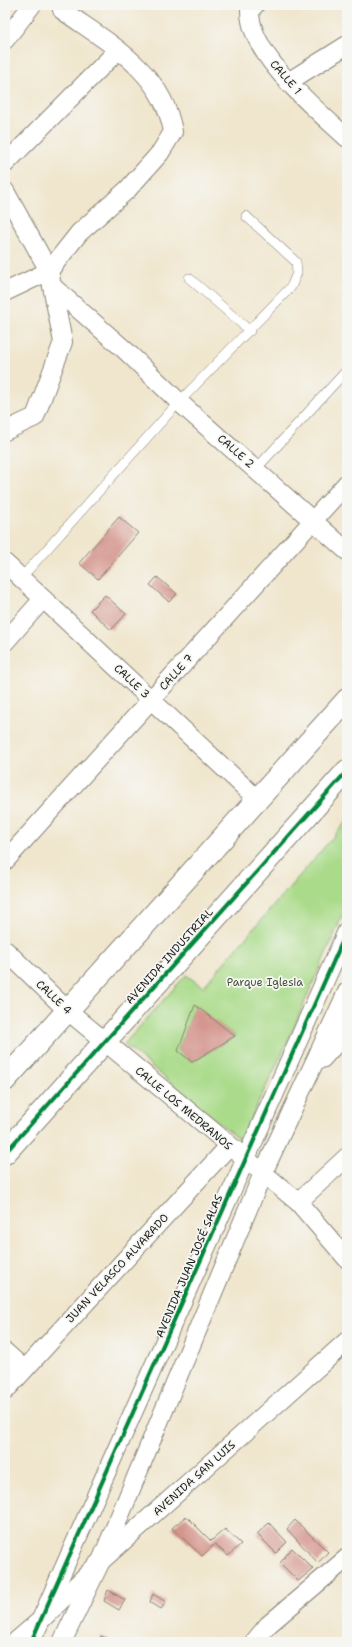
<svg xmlns="http://www.w3.org/2000/svg" width="352" height="1647" viewBox="0 0 352 1647" font-family="'Shantell Sans',sans-serif">
<rect width="100%" height="100%" fill="#f6f6f2"/>
<filter id="ink" filterUnits="userSpaceOnUse"><feTurbulence type="fractalNoise" baseFrequency=".025" numOctaves="2"/><feDisplacementMap in="SourceGraphic" scale="8" xChannelSelector="R" yChannelSelector="G"/><feConvolveMatrix kernelMatrix="1 2 1 2 8 2 1 2 1" color-interpolation-filters="sRGB"/></filter>
<filter id="wash" filterUnits="userSpaceOnUse"><feTurbulence type="fractalNoise" baseFrequency=".012" numOctaves="4" result="noise"/><feDisplacementMap in="SourceGraphic" scale="16" xChannelSelector="R" yChannelSelector="G"/><feGaussianBlur stdDeviation="0.9" result="paint"/><feColorMatrix in="noise" values="0 0 0 0 0 0 0 0 0 0 0 0 0 0 0 0 0 1.4 0 .05"/><feComposite in="paint" operator="in"/></filter>
<g filter="url(#wash)">
<rect width="100%" height="100%" fill="#f0e6cd"/>
<path fill="#aadb8a" stroke="#637c53" fill-rule="evenodd" d="M347 821V905L282 1054 240 1140 124 1044 186 975 203 987ZM195 1006 235 1036 192 1062 178 1051Z"/>
<g id="blocks">
<g fill="#d4958d">
<polygon points="119,517 138,533 98,579 79,563"/>
<polygon points="157,577 177,594 169,602 150,585"/>
<polygon points="105,595 126,614 111,630 90,610"/>
<polygon points="195,1005 235,1036 192,1062 178,1051"/>
<polygon points="186,1516 211,1541 225,1529 241,1544 228,1556 215,1544 202,1556 172,1528"/>
<polygon points="295,1520 328,1552 318,1563 287,1529"/>
<polygon points="269,1523 287,1542 276,1553 257,1534"/>
<polygon points="292,1548 313,1569 298,1581 280,1563"/>
<polygon points="108,1590 125,1600 119,1610 104,1601"/>
<polygon points="153,1594 166,1602 161,1609 150,1602"/>
<polygon points="101,1636 116,1642 99,1642"/>
</g>
</g>
</g>
<g filter="url(#ink)">
<use href="#blocks" fill-opacity="0" stroke="#868174" stroke-width="1"/>
<g fill="none" stroke-linecap="round" stroke-linejoin="round">
<defs>
<g id="lane">
<polyline points="189,278 250,331"/>
<polyline points="256,469 347,370"/>
<polyline points="21,578 179,402 291,287 297,273 296,262 246,216"/>
</g>
<g id="street">
<path d="M255 5 250 10C249 55 316 109 347 138"/>
<polyline points="5,40 32,5"/>
<polyline points="288,82 347,45"/>
<polyline points="5,164 118,50"/>
<polyline points="5,191 49,271 63,342 35,417 5,431"/>
<polyline points="52,286 126,351 179,402 347,551"/>
<path d="M5 292 49 271 79 233 128 189 160 153 173 132C163 71 108 43 62 10"/>
<polyline points="5,563 257,799"/>
<polyline points="5,642 43,599"/>
<polyline points="5,861 347,483"/>
<polyline points="5,950 67,1010 298,1202 347,1259"/>
<polyline points="322,1059 347,1031"/>
<polyline points="298,1202 347,1157"/>
<polyline points="5,1352 24,1369"/>
<polyline points="5,1391 229,1146"/>
<polyline points="15,1642 43,1618 101,1561 347,1341"/>
<polyline points="31,1642 347,931"/>
<polyline points="62,1642 101,1561 263,1173 347,992"/>
<polyline points="254,1642 268,1625 347,1558"/>
</g>
<g id="secondary">
<polyline points="5,1080 347,700"/>
<polyline points="5,1153 347,771"/>
</g>
</defs>
<use href="#lane" stroke="#868174" stroke-width="10"/>
<use href="#street" stroke="#868174" stroke-width="20"/>
<use href="#secondary" stroke="#868174" stroke-width="24"/>
<use href="#lane" stroke="#fff" stroke-width="9"/>
<use href="#street" stroke="#fff" stroke-width="18"/>
<use href="#secondary" stroke="#fff" stroke-width="22"/>
<defs>
<g id="cycleway">
<polyline points="5,1153 347,771"/>
<polyline points="31,1642 347,931"/>
</g>
</defs>
<use href="#cycleway" stroke="#f6f6f2" stroke-width="6"/>
<use href="#cycleway" stroke="#00873e" stroke-width="4"/>
</g>
</g>
<g text-anchor="middle" stroke-width="3.5" stroke-linejoin="round" paint-order="stroke">
<g font-size="11" fill="#1c1c1c" stroke="#f6f6f2">
<text transform="translate(286 77) rotate(49)" y="4">CALLE 1</text>
<text transform="translate(236 451) rotate(41)" y="4">CALLE 2</text>
<text transform="translate(176 672) rotate(-48)" y="4">CALLE 7</text>
<text transform="translate(132 681) rotate(43)" y="4">CALLE 3</text>
<text transform="translate(169 956) rotate(-48)" y="4">AVENIDA INDUSTRIAL</text>
<text transform="translate(54 997) rotate(43)" y="4">CALLE 4</text>
<text transform="translate(184 1108) rotate(40)" y="4">CALLE LOS MEDRANOS</text>
<text transform="translate(189 1266) rotate(-67)" y="4">AVENIDA JUAN JOSÉ SALAS</text>
<text transform="translate(117 1268) rotate(-47)" y="4">JUAN VELASCO ALVARADO</text>
<text transform="translate(194 1478) rotate(-42)" y="4">AVENIDA SAN LUIS</text>
</g>
<g font-size="11" fill="#47553d" stroke="#f6f6f2">
<text x="265" y="986">Parque Iglesia</text>
</g>
</g>
<rect width="352" height="1647" fill="none" stroke="#f6f6f2" stroke-width="20"/>
</svg>
